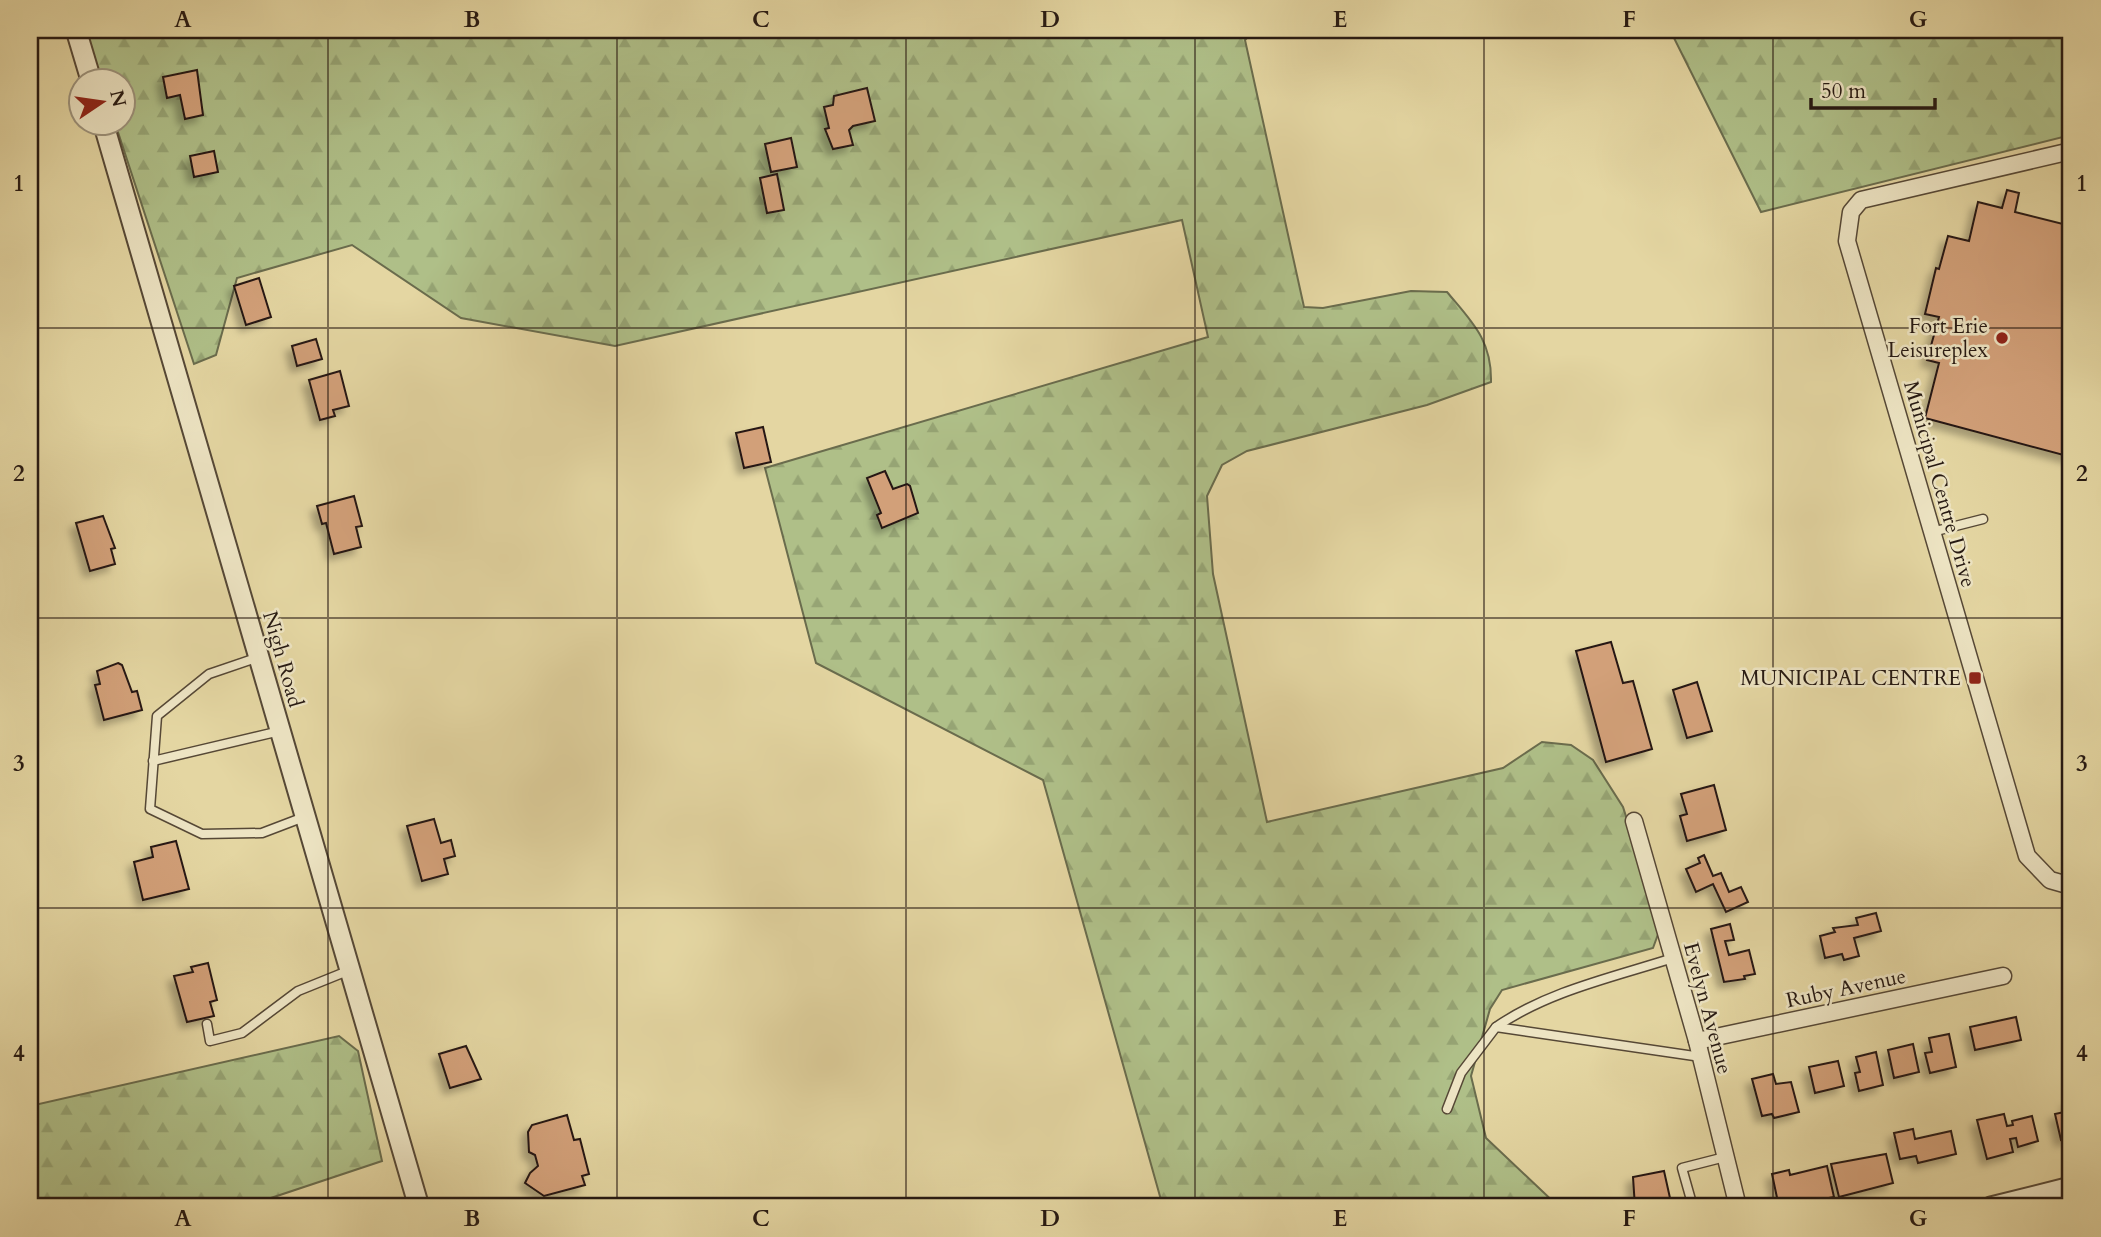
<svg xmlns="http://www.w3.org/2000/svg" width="2101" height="1237" viewBox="0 0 2101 1237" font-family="Cardo,serif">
<defs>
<pattern id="forest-firs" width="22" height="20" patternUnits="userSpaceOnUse" patternTransform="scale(1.75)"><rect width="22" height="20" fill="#afbf88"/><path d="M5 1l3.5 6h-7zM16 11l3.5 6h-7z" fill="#96a474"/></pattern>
<filter id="shadow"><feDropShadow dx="-6" dy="6" stdDeviation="3.5" flood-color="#0004"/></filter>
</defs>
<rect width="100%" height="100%" fill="#e4d6a2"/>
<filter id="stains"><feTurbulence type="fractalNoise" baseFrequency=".00286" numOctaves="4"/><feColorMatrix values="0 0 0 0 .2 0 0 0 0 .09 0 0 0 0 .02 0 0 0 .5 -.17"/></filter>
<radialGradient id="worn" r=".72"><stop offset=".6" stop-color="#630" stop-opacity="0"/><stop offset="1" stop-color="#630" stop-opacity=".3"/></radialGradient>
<g fill="url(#forest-firs)" stroke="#6a6c4d" stroke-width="2">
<path d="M84 30H1254L1245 40 1304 307 1323 308 1411 291 1447 292C1472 322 1492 340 1491 382L1427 405 1247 451 1222 465 1207 496 1213 574 1267 822 1503 768 1542 742 1571 745 1593 760 1623 807 1661 926 1653 948 1502 990 1490 1009 1471 1076 1486 1138 1559 1207H1163L1043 780 816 663 765 468 1208 337 1182 220 615 346 461 318 352 245 237 278 216 355 194 364 115 123 122 122V80H101Z"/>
<polygon points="1670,30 2071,30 2071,135 1761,212"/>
<polygon points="339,1036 358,1051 382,1161 244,1207 30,1207 30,1106"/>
</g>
<g fill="#d2a079" stroke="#261912" stroke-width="2" filter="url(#shadow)">
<polygon points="197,70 203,115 185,119 180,95 167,98 163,77"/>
<polygon points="867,88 875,121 853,126 849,130 853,145 833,149 825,129 829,128 824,107 833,105 834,96"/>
<polygon points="791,138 797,167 771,172 765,144"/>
<polygon points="214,151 218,172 194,177 190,156"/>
<polygon points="777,174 784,210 767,213 760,178"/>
<polygon points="2007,190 2019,193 2015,212 2071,226 2071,457 1925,418 1939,363 1927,360 1939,317 1925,314 1936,268 1939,269 1948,236 1969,241 1978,202 2002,208"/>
<polygon points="259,278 271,317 246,325 234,286"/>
<polygon points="316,339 322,359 297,366 292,346"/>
<polygon points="340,371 349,406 333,410 335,416 320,420 309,380"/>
<polygon points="763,427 771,462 744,468 736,433"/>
<polygon points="885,471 893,489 907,484 910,486 918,513 882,528 877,515 881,513 867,478"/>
<polygon points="354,496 362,526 356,527 361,547 334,554 326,523 322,524 317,506"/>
<polygon points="103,516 115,548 111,549 115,564 90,571 76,523"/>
<polygon points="1611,642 1623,683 1633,681 1652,749 1606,762 1576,651"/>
<polygon points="118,663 122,665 132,692 137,691 142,710 104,720 95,685 100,684 97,671"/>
<polygon points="1697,682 1712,731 1687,738 1673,690"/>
<polygon points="1714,785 1726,830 1687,841 1680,816 1687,814 1681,794"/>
<polygon points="434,819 441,843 451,840 455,856 444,859 448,874 422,881 407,826"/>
<polygon points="176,841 189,889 143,900 134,862 153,857 151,847"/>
<polygon points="1704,855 1713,876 1721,873 1729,892 1741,887 1748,902 1726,912 1713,884 1696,892 1686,869 1700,863 1698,858"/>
<polygon points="1876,913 1881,931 1854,938 1859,956 1844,960 1842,954 1825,958 1820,936 1835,932 1833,928 1858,925 1856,918"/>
<polygon points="1730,924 1734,940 1725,941 1729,955 1749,950 1755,974 1744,976 1745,979 1724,982 1711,929"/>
<polygon points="208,963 217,1000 210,1002 214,1016 187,1022 174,976 193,972 191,967"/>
<polygon points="2016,1017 2021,1040 1975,1050 1970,1027"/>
<polygon points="1949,1034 1956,1067 1930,1073 1925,1053 1932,1052 1929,1038"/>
<polygon points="1913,1044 1919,1072 1894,1078 1888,1050"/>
<polygon points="466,1046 481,1079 450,1088 439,1054"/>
<polygon points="1876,1052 1883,1085 1859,1091 1855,1073 1860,1072 1856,1057"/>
<polygon points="1838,1061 1844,1086 1815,1093 1809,1067"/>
<polygon points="1773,1074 1776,1084 1791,1082 1799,1112 1774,1118 1772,1114 1762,1116 1752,1079"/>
<polygon points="2071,1101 2071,1138 2061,1140 2055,1114 2069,1111 2067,1102"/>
<polygon points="2004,1114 2007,1126 2013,1125 2012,1121 2032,1116 2038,1141 2018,1147 2016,1138 2010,1139 2013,1152 1987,1159 1977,1120"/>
<polygon points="567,1115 574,1140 580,1139 589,1174 582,1176 585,1185 544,1196 525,1183 530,1173 538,1166 535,1155 529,1152 528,1132 532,1125"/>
<polygon points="1913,1129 1915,1139 1951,1131 1956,1154 1918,1163 1916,1156 1900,1159 1894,1133"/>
<polygon points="1886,1154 1893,1183 1839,1197 1831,1164"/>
<polygon points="1827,1166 1834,1197 1779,1207 1772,1174 1789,1170 1790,1175"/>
<polygon points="1664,1171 1672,1207 1635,1207 1633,1177"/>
</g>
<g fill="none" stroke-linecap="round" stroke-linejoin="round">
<defs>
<g id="service">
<polyline points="2069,193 2071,194"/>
<polyline points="1932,532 1983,519"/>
<polyline points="259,657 209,674 157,716 150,809 202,834 262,833 304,817"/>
<polyline points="153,761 280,731"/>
<polyline points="207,1024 210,1041 242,1033 298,991 350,970"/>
<path d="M1496 1027C1548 991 1614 977 1673 958"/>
<polyline points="1447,1109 1461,1073 1496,1027 1701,1057"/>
<polyline points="1693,1207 1682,1168 1725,1157"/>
</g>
<g id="minor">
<polyline points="2071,151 1861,200 1851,212 1847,241 2027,856 2050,880 2071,886"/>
<polyline points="1634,821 1697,1041 1738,1207"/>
<polyline points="1697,1041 2003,976"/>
</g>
<g id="tertiary">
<polyline points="76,30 91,80"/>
<polyline points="103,122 419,1207"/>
<polyline points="1991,1207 2071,1187"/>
</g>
</defs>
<use href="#service" stroke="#564836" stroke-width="11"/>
<use href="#minor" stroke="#564836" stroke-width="19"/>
<use href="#tertiary" stroke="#564836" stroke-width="23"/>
<use href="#service" stroke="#ede4c3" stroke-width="8"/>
<use href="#minor" stroke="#ede4c3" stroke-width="16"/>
<use href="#tertiary" stroke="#ede4c3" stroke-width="19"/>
</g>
<path fill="none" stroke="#261912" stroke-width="2" stroke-opacity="0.55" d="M328 30V1207M617 30V1207M906 30V1207M1195 30V1207M1484 30V1207M1773 30V1207M30 328H2071M30 618H2071M30 908H2071"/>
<g fill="#8f2418" stroke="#ede4c3" stroke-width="2.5">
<circle cx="2002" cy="338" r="7"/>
<rect x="1968" y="671" width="14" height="14" rx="3.5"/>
</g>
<g text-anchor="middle" stroke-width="5" stroke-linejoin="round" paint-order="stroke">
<g font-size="21" fill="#261912" stroke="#ede4c3" text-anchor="end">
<text x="1988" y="333">Fort Erie<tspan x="1988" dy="24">Leisureplex</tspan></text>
<text x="1961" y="685">MUNICIPAL CENTRE</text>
</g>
<g font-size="21" fill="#261912" stroke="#ede4c3">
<text transform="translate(1940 484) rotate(74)" y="7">Municipal Centre Drive</text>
<text transform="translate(283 659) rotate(74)" y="7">Nigh Road</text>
<text transform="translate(1846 988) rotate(-12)" y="7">Ruby Avenue</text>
<text transform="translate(1708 1008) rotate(75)" y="7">Evelyn Avenue</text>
</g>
</g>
<rect width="2101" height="1237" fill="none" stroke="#e4d6a2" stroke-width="77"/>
<g transform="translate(102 102) rotate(77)"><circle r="33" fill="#ede4c3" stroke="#9d937c" stroke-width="2"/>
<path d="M0-5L12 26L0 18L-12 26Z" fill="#8f2418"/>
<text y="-10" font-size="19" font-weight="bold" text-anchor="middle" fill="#261912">N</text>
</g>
<path d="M1811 98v10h124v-10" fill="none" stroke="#261912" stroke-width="3.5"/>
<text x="1821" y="98" font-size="21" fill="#261912" stroke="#ede4c3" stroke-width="5" paint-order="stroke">50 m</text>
<rect x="38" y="38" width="2024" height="1160" fill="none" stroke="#261912" stroke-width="2.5"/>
<g font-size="23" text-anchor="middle" font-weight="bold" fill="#261912">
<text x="183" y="27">A</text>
<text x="472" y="27">B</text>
<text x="761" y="27">C</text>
<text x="1050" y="27">D</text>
<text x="1340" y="27">E</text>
<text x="1629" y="27">F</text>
<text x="1918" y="27">G</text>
<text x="19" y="191">1</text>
<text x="2082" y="191">1</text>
<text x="19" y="481">2</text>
<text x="2082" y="481">2</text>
<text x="19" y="771">3</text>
<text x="2082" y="771">3</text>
<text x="19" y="1061">4</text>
<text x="2082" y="1061">4</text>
<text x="183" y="1226">A</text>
<text x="472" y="1226">B</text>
<text x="761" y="1226">C</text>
<text x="1050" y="1226">D</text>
<text x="1340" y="1226">E</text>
<text x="1629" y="1226">F</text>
<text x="1918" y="1226">G</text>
</g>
<rect width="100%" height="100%" filter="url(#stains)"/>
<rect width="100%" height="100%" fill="url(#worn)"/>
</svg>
